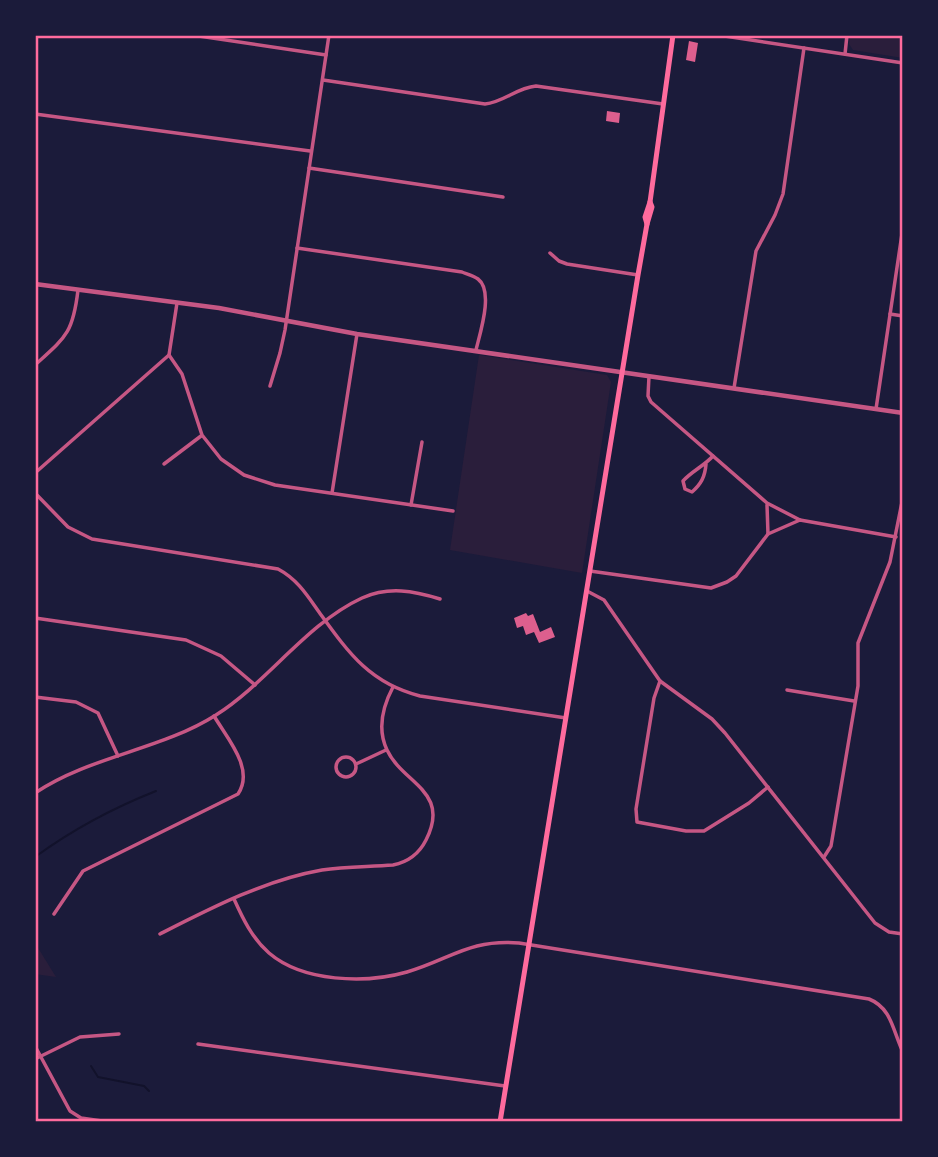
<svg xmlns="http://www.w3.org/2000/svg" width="938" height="1157" viewBox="0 0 938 1157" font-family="'Roboto Condensed',sans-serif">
<rect width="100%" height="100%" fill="#1b1b3a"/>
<g fill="#2a1e3b">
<polygon points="850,35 903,35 903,58 853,50 849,44"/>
<polygon points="479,355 607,375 611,382 582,573 450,550"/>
<polygon points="35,943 56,977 35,974"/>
</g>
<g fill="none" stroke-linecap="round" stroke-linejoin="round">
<g stroke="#12122b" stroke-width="2">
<path d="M35 857C72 830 113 808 156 791"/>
<polyline points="35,956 36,972"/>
<polyline points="91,1066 98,1077 144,1086 149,1091"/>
</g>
</g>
<g fill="#dd5f8e">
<polygon points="689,41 698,43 695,62 686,60"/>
<polygon points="607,111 620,113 619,123 606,121"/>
<polygon points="526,613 528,616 533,614 540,632 551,627 555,637 539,643 534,632 526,635 523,626 517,628 514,618"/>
</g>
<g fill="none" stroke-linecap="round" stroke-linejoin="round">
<g stroke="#c65784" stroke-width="3.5">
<polyline points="192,35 326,55"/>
<polyline points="718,35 903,63"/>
<polyline points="845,54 847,35"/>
<path d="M323 80 485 104C504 102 516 88 536 86L663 104"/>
<polyline points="35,114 310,151"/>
<polyline points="309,168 503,197"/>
<path d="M297 248 462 272C467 274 474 276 478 279 494 291 480 333 476 350"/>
<polyline points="550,253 559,261 567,264 638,275"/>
<polyline points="890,314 903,316"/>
<polyline points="169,355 182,374 202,435 221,459 244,475 275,485 453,511"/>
<path d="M35 365C66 337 73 333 78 290"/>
<polyline points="649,376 648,396 651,402 767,503 800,520"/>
<polyline points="270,386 280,353 285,330 329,35"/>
<polyline points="734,388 756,251 775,215 783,194 804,48"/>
<polyline points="876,409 903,227"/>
<polyline points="164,464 201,436"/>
<path d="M706 464C705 477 701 484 692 492L685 489 683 481C692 471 704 466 713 456"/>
<polyline points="35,473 169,355 177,303"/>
<path d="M35 493 68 527 92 539 278 569C297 579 307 595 319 612 348 652 369 683 420 696L566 718"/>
<polyline points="332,493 357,334"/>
<polyline points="411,505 422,442"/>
<polyline points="767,505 768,534"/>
<polyline points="590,571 711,588 727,582 736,576 768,534 800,520 896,537"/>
<polyline points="587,591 604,600 660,681 712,719 725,733 875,923 889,932 903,934"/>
<polyline points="35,618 186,640 221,656 255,685"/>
<polyline points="660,681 654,698 636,809 637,822 686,831 704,831 749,803 768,787"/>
<polyline points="787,690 854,701"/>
<polyline points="35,697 76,702 98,713 118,756"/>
<circle cx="346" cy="767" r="10"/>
<polyline points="356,764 386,750"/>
<path d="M35 793C90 756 161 750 216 715 268 682 306 624 362 598 389 586 414 591 440 599"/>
<polyline points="824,857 831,846 858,686 858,643 890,562 903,497"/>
<path d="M234 899C243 919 252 938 269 953 303 982 365 984 407 972 451 959 469 939 519 943L869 999C892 1008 893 1032 903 1052"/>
<path d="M54 914 83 871 238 794C255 769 227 738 214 716"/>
<path d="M160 934C211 908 265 880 322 870 346 866 369 867 393 865 408 862 419 854 426 840 451 791 403 784 387 750 377 729 383 706 393 687"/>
<polyline points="198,1044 505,1086"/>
<polyline points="35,1046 70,1111 81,1118 109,1122"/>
<polyline points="35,1059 80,1037 119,1034"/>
</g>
<polyline stroke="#c65784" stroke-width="4.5" points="35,284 219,308 357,334 903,413"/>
<g stroke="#ff6b9d" stroke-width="5">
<polyline points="647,224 645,217 650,202 673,35"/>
<polyline points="500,1122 638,275 647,224 652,207 650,202"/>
</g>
</g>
<rect width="938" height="1157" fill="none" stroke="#1b1b3a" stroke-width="74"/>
<rect x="37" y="37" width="864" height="1083" fill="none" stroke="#ff6b9d" stroke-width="2.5"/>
</svg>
